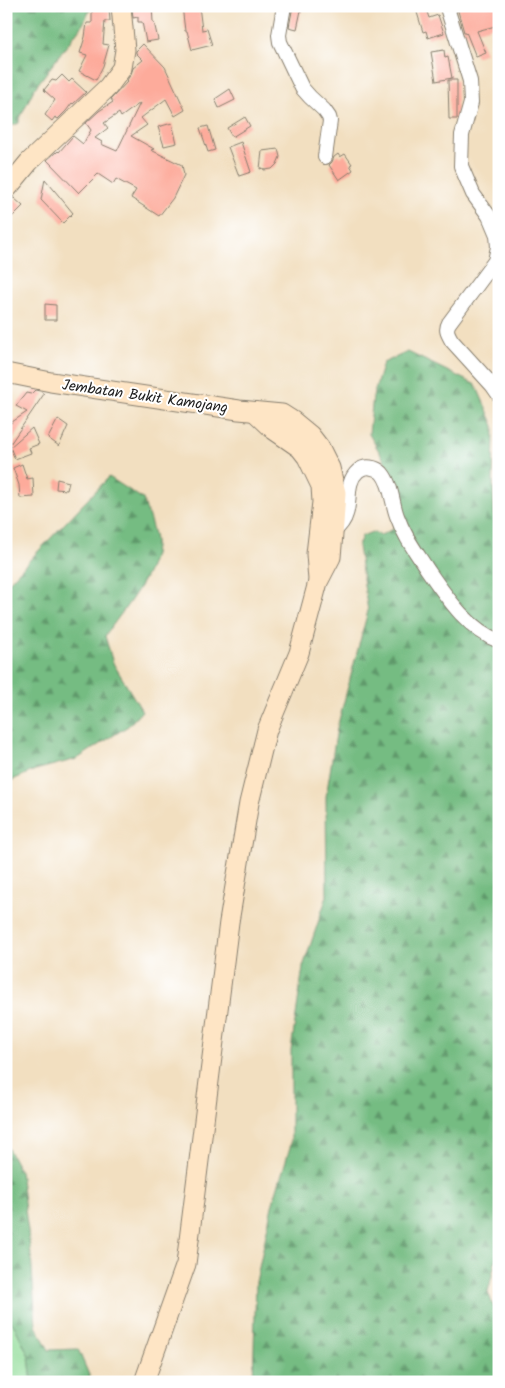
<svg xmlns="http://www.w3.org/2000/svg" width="505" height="1388" viewBox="0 0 505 1388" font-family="Kalam,sans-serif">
<defs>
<pattern id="forest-firs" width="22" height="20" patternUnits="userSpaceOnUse" patternTransform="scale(1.25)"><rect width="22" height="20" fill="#75bc82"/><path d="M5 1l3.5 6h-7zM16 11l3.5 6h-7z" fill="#5f986a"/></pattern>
</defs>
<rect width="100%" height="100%" fill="#fff"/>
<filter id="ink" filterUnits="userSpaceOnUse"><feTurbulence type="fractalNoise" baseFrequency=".02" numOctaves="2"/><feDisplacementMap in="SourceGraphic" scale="10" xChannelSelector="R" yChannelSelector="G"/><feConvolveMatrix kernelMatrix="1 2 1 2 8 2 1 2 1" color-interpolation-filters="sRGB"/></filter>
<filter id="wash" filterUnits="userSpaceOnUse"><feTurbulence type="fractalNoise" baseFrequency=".0096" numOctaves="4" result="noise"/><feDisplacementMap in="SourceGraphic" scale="20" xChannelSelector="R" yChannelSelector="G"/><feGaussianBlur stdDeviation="1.12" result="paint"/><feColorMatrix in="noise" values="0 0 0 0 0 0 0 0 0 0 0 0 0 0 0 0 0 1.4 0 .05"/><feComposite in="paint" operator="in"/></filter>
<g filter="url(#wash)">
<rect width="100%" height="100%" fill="#f2dfc0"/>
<polygon fill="#92dd9a" stroke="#577c5b" points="6,1318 14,1325 29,1356 32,1382 6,1382"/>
<g fill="url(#forest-firs)" stroke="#486c4f">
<polygon points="6,6 92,6 83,24 34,89 19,120 19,123 6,128"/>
<polygon points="408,352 476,385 494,426 493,482 497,580 499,584 499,1246 488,1292 499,1322 499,1382 253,1382 256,1282 272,1206 291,1144 291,1050 303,967 327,896 326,797 337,728 368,611 358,546 362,536 372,532 381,535 393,529 404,499 401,489 369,434 373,396 383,363"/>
<path d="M109 477 143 499C147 512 153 527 155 540 158 571 122 611 105 636L113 663 142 711 128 726 77 759 35 770 6 783V585Z"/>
<polygon points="6,1145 20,1171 31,1255 36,1326 49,1350 78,1349 92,1382 32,1382 29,1356 14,1325 6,1318"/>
</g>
<g id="blocks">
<g fill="#fdab9b" fill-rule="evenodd">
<polygon points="140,6 152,6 153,22 154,22 158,40 146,42 142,22 138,22 138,17 133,18 132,8"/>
<polygon points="182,6 199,6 202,30 207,29 212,45 192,50 187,31 185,31"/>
<polygon points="293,6 302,6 297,29 289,27"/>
<polygon points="415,6 425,6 429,18 438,15 444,33 428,38 426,31 423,32"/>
<polygon points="465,6 499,6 499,25 477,31 486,53 476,57 466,32 464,32 458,11 459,8"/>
<polygon points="92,8 109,8 110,21 105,21 103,44 109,45 103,66 96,80 79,71 87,55 80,53 85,37 87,23 92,23"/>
<path d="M143 44 165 67 185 110 175 116 166 99 141 118 147 125 131 136 154 149 151 150 182 165 184 175 173 198 159 216 131 198 136 190 116 179 113 184 98 174 79 193 47 160 56 152V153L58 151 59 152 73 136 83 144 91 130 86 123 99 111 113 102 111 99 128 81 127 80 131 74 133 68 143 60 136 53V51ZM140 103 117 151 101 144 102 142 95 138 108 128 104 123 119 113 121 117Z"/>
<polygon points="444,50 445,58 448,57 452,78 436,81 431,52"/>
<polygon points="62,75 69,82 72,79 86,92 73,104 72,103 66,111 58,119 55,117 52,121 45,115 55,100 44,90 52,80 56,81"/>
<polygon points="448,80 457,80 457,119 449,119"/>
<polygon points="230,89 235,100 219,108 215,99"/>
<polygon points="245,117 250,126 232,137 227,128"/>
<polygon points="172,123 177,143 164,146 158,127"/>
<polygon points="208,126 215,150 208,152 200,128"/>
<polygon points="241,142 251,172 239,176 228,147"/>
<polygon points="278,149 280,157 277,164 272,169 264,170 263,168 260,169 262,151"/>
<polygon points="338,154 340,157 345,154 352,164 350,165 353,170 339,180 329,165 332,162 334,157"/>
<polygon points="45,179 73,213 63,223 41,200"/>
<polygon points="14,198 23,206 6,223 6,202"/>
<polygon points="45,304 56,305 56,320 45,320"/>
<polygon points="35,390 40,391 44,394 6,450 6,426 27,412 16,406 26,393 31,394"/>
<polygon points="58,419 68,426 59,446 48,438"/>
<polygon points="32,428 39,444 29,448 31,453 15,459 10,447"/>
<polygon points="22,464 27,479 33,478 34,497 20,498 19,485 13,468"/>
<polygon points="57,479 69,482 67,490 56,489"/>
</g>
</g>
</g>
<g filter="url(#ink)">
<use href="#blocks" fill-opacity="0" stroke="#877e6e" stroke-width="1"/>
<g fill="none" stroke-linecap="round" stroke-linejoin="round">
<defs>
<g id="street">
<polyline points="284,6 279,35 280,42 302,88 310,97 324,110 329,117 330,121 325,157"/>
<path d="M451 6 448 11 470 81 471 103 462 135 461 166 473 194 489 216 497 235 498 247 495 261 449 323C445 330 448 334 452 341L492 385 499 395"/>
<path d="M333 532C339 527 344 522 346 514 351 501 345 482 358 471 365 465 376 467 382 473 392 485 392 503 397 516 404 536 416 552 427 569 446 596 467 629 499 641"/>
</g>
<g id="secondary">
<polyline points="6,190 29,162 108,87 122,68 125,50 121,6"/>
<polyline points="6,373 51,382 239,410 282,414 293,421 310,435 320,448 330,468 336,493 334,523 331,557 318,582 299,653 267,730 249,803 229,922 186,1264 144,1382"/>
<polyline points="255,412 274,430 300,448 307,457 321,486 322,502 316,554 318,580"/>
</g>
</defs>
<use href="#street" stroke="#877e6e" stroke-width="16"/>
<use href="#secondary" stroke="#877e6e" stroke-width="21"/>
<use href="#street" stroke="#fff" stroke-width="14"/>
<use href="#secondary" stroke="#fee5c5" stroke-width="19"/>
</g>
</g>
<g text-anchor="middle" stroke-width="4" stroke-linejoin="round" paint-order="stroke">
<g font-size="15" fill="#1c1c1c" stroke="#fff">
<text transform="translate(145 396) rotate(8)" y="5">Jembatan Bukit Kamojang</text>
</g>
</g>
<rect width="505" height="1388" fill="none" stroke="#fff" stroke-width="25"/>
</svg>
